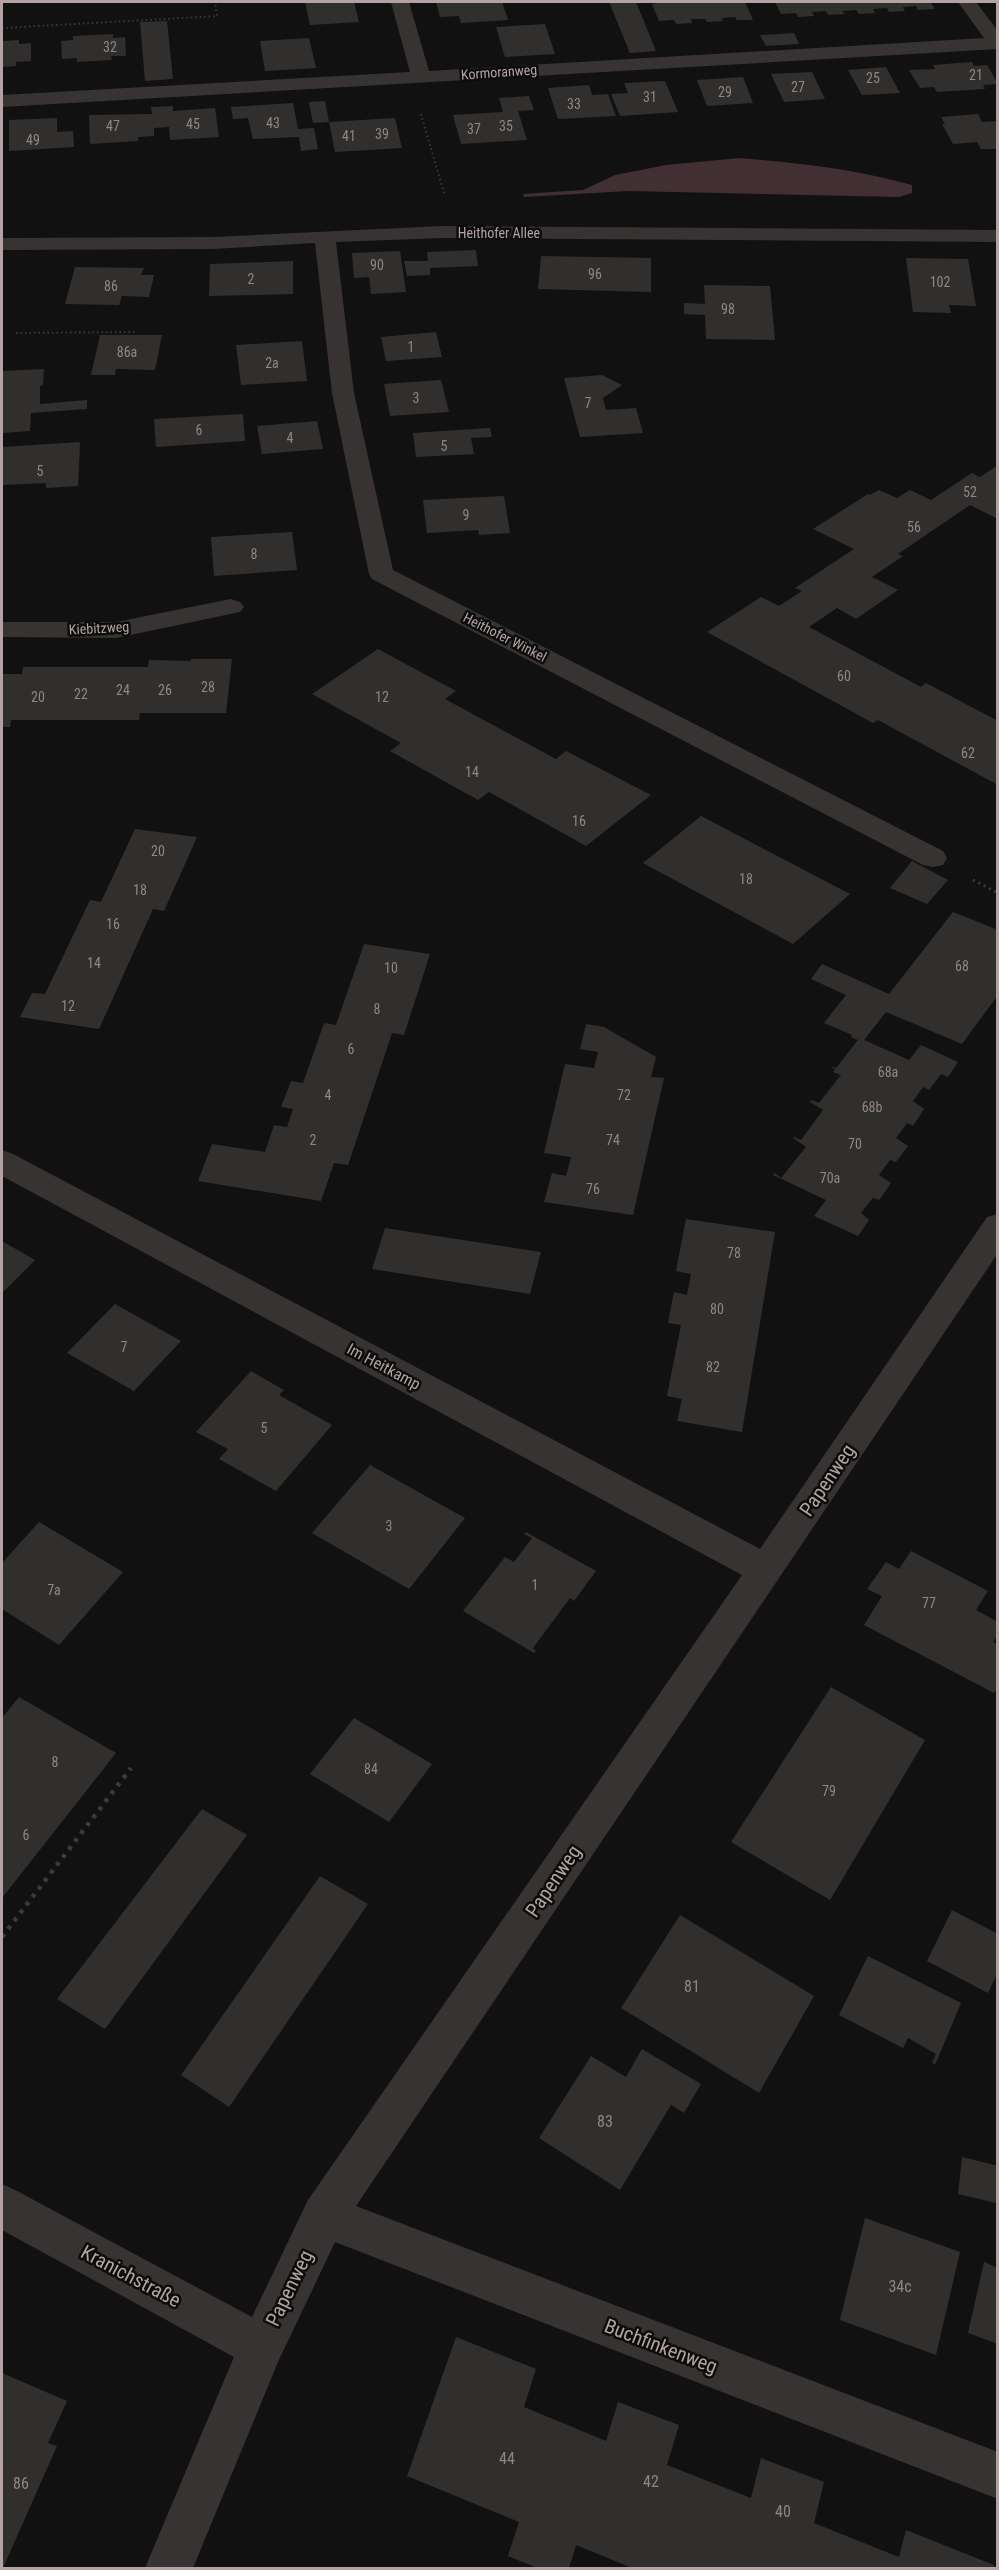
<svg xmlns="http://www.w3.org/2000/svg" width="999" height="2570" viewBox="0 0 999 2570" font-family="'Roboto Condensed',sans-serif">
<rect width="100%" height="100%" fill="#121111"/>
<path fill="#422f34" d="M740 158C798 163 856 169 912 185V193L899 197 628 191 524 197 523 194 583 190 615 175 666 165Z"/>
<g fill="#312f2e">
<polygon points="305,2 354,2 359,22 310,25"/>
<polygon points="436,2 502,2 508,20 461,23 459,16 440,17"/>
<polygon points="609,2 636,2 656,51 630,53"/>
<polygon points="663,2 745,2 753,20 737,20 735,17 722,18 723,21 707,22 705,19 691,19 692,23 676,24 674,20 659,21 652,4"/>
<polygon points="775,2 930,2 935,9 918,10 916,6 903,7 905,11 889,12 887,8 873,9 875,13 859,14 856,10 842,11 845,14 828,15 826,11 812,12 814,16 798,17 796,13 781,14"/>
<polygon points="167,21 173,79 145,81 140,22"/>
<polygon points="545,24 555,54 505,57 496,27"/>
<polygon points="794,33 799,44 766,46 760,35"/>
<polygon points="113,34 113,38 125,37 126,56 111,56 112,60 77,62 77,58 62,59 61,41 73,40 73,36"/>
<polygon points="309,38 316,68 265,71 260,41"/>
<polygon points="19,40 19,44 31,43 31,61 16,62 16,66 2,67 2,41"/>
<polygon points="972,62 974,66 987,65 998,84 983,85 985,89 937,92 934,87 920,88 909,70 935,69 933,65"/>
<polygon points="886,67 900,93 862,95 848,70"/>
<polygon points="812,72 825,99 784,102 771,74"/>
<polygon points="743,77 753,103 707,106 697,80"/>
<polygon points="665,81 678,112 620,116 611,94 628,93 624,83"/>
<polygon points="589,85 592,95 608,94 616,116 558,119 548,88"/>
<polygon points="529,96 534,110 518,111 527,140 461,144 453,115 503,112 499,98"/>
<polygon points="325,101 329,122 395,118 402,148 335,152 329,122 313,123 309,102"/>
<polygon points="293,103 298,129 314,128 318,149 301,151 299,137 253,139 248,118 233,119 231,107"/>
<polygon points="173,106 173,111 215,108 219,137 170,140 169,127 154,128 154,136 138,137 138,141 90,144 89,115 152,114 151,107"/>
<polygon points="978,114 982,122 998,121 998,149 981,149 977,142 953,144 942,124 945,124 941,117"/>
<polygon points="57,118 57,132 73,131 74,147 9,151 9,120"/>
<polygon points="476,250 478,266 430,268 430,275 407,276 404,261 428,261 427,252"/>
<polygon points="400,251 406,292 371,294 369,277 354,278 352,253"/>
<polygon points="541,256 651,258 651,292 538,289"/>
<polygon points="906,258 968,259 976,306 949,305 951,313 913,312"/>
<polygon points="293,261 293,294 209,296 210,264"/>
<polygon points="75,267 144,268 141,275 154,275 149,297 122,296 119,305 65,304"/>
<polygon points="704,285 770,286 775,340 706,339 705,315 684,314 684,303 705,304"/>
<polygon points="436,332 442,357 386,361 381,337"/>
<polygon points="100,335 162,335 155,370 116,369 115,375 91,375"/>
<polygon points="302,341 307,381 241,385 236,345"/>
<polygon points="44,369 43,385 40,386 40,404 87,400 87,409 31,413 30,431 2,433 2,371"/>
<polygon points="602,375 622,385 603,398 606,410 636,408 643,433 580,437 564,378"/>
<polygon points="441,380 449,412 390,416 384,384"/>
<polygon points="243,414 245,441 156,447 154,419"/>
<polygon points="317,421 323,449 262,454 257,426"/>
<polygon points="490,428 492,437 471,438 474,454 416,457 413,433"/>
<polygon points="80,442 78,486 46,488 46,483 2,485 2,447"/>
<polygon points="998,465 998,519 970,505 898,554 903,556 872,577 898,590 856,619 837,608 809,627 921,687 926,683 998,721 998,785 878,720 873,723 707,632 761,597 779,606 802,591 795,588 854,549 813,529 868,494 870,495 879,490 897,498 910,490 931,500 972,473 980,477"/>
<polygon points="504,496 510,533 479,535 478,530 427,533 423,500"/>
<polygon points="292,532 297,570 214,576 211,537"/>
<polygon points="378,649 456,691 445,699 543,752 556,759 566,751 651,795 586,846 489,792 478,800 390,751 401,743 312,694"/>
<polygon points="191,659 232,659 226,713 140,713 139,720 11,720 10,727 2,727 2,674 22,674 23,667 148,667 149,660 191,661"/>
<polygon points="701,816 850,894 793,944 643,863"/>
<polygon points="135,829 197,837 164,911 153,909 99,1029 20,1017 32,993 45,994 90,900 101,902"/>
<polygon points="912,861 948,880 927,904 890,888"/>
<polygon points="953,912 998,930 998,995 962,1044 886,1012 864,1040 909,1060 921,1045 958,1062 948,1077 941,1074 929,1090 923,1087 913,1101 924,1109 913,1126 907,1123 896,1138 908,1146 896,1162 890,1160 879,1175 891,1183 879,1200 873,1198 861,1213 869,1220 858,1236 814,1216 826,1200 773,1175 775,1173 781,1178 806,1147 793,1138 794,1137 801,1140 823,1110 810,1102 811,1100 819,1103 841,1075 833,1072 835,1070 831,1066 836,1068 858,1040 851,1037 852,1035 824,1023 846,995 811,979 822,964 889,994"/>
<polygon points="364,944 430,954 404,1035 392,1033 348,1165 334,1163 321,1201 198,1181 212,1144 265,1152 274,1125 287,1127 293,1109 281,1107 291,1081 303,1083 324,1023 336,1025"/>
<polygon points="586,1024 604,1027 656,1057 651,1077 664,1078 633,1215 544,1202 552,1173 566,1176 571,1157 544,1153 565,1064 594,1068 598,1052 580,1049"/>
<polygon points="686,1219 775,1232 742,1432 677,1421 682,1399 667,1396 681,1325 668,1323 674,1292 687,1295 691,1274 676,1271"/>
<polygon points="385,1228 541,1252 530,1294 372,1269"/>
<polygon points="2,1241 35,1260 2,1293"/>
<polygon points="115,1304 181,1341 134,1391 67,1353"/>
<polygon points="251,1371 284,1390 279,1395 332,1425 276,1491 219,1459 228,1449 196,1432"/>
<polygon points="370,1465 465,1518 409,1589 312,1533"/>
<polygon points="39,1522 123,1572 59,1645 2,1609 2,1563"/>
<polygon points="526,1532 596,1571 574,1601 570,1598 533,1648 536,1651 534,1653 463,1611 505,1557 514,1562 532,1538 524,1534"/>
<polygon points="911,1551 988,1591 976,1610 998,1622 998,1634 993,1642 998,1645 998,1687 994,1693 864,1625 882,1596 867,1589 886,1562 899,1569"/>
<polygon points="831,1687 925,1740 830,1900 731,1842"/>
<polygon points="19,1697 116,1753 2,1898 2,1718"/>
<polygon points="354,1718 432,1764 389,1822 310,1774"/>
<polygon points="202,1809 247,1835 105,2029 57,1999"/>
<polygon points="320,1876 368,1904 229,2107 181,2075"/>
<polygon points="952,1910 998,1934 998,1972 988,1993 927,1961"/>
<polygon points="680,1915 814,1996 759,2093 621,2008"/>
<polygon points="868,1956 961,2003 935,2065 932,2062 936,2054 908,2038 903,2048 839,2015"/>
<polygon points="642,2049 701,2084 684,2113 671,2105 620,2190 539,2138 591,2056 626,2077"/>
<polygon points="962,2157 998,2166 996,2203 958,2194"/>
<polygon points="865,2218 960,2252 936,2355 840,2320"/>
<polygon points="984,2262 998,2268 998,2344 968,2333"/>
<polygon points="456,2337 536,2369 524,2407 606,2441 618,2402 679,2425 667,2465 751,2498 761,2458 824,2482 814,2523 899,2557 906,2530 994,2565 994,2568 632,2568 576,2545 569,2568 537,2568 508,2556 519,2522 407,2476"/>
<polygon points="2,2373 67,2401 48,2443 57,2446 3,2568"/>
</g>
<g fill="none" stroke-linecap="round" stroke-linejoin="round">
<g stroke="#3e3838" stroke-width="2" stroke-dasharray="1.5 3" stroke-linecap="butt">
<polyline points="2,28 217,16 215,2"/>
<polyline points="421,114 444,193"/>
<polyline points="16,333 136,332"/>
</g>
<polyline stroke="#3e3838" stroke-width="3" stroke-dasharray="2 4" stroke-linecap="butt" points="973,880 998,893"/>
<polyline stroke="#3e3838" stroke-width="4.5" stroke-dasharray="4 6" stroke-linecap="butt" points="2,1937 131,1768"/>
<g fill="#373332" fill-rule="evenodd">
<polygon points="391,2 409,2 429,71 984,38 958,2 976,2 998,31 998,49 2,107 2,95 410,72"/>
<polygon points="442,226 998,230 998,242 442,238 336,242 354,393 393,570 943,851 947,858 943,865 933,867 923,865 372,579 369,574 332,393 315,243 213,249 2,250 2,238 213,237"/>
<polygon points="231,599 240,602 244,607 240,612 116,638 2,637 2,622 116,622"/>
<polygon points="2,1150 13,1154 760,1549 987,1217 998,1214 998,1253 356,2206 998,2452 998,2499 335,2242 278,2362 193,2568 145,2568 234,2357 2,2230 2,2184 17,2191 252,2317 308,2200 742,1575 2,1176"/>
</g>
</g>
<g text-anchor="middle" stroke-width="5" stroke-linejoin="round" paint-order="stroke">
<g font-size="14" fill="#928585">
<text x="110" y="52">32</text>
<text x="976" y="80">21</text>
<text x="873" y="83">25</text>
<text x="798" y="92">27</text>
<text x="725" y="97">29</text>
<text x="650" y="102">31</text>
<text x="574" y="109">33</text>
<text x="273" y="128">43</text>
<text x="193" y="129">45</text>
<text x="113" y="131">47</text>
<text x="506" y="131">35</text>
<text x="474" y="134">37</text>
<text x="382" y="139">39</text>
<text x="349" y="141">41</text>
<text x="33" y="145">49</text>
<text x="377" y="270">90</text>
<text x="595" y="279">96</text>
<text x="251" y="284">2</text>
<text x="940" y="287">102</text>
<text x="111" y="291">86</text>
<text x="728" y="314">98</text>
<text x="411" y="352">1</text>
<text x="127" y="357">86a</text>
<text x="272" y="368">2a</text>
<text x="416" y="403">3</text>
<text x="588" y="408">7</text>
<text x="199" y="435">6</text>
<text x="290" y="443">4</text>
<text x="444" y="451">5</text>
<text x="40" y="476">5</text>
<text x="970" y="497">52</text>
<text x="466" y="520">9</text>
<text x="914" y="532">56</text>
<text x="254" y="559">8</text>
<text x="844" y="681">60</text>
<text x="208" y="692">28</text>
<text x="123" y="695">24</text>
<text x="165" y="695">26</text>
<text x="81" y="699">22</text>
<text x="38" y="702">20</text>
<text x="382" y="702">12</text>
<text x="968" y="758">62</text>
<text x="472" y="777">14</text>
<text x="579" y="826">16</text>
<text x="158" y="856">20</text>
<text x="746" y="884">18</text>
<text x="140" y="895">18</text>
<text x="113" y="929">16</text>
<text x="94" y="968">14</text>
<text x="962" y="971">68</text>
<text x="391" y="973">10</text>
<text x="68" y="1011">12</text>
<text x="377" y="1014">8</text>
<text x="351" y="1054">6</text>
<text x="888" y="1077">68a</text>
<text x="328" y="1100">4</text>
<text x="624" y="1100">72</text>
<text x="872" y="1112">68b</text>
<text x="313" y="1145">2</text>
<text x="613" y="1145">74</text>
<text x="855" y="1149">70</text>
<text x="830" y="1183">70a</text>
<text x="593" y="1194">76</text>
<text x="734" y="1258">78</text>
<text x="717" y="1314">80</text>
<text x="124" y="1352">7</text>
<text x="713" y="1372">82</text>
<text x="264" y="1433">5</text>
<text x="389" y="1531">3</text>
<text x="535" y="1590">1</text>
<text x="54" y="1595">7a</text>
<text x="929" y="1608">77</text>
<text x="55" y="1767">8</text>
<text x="371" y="1774">84</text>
<text x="829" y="1796">79</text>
<text x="26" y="1840">6</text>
</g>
<g font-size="14" fill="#b3a2a2" stroke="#0d0c0c">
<text transform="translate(499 72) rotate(-4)" y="5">Kormoranweg</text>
<text x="499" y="238">Heithofer Allee</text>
<text transform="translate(99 628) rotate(-3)" y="5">Kiebitzweg</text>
<text transform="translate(505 637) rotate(27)" y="5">Heithofer Winkel</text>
</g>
<g font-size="16" fill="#b3a2a2" stroke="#0d0c0c">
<text transform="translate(384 1366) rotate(28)" y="6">Im Heitkamp</text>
</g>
<g font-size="16" fill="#928585">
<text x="692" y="1992">81</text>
<text x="605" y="2127">83</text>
<text x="900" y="2292">34c</text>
<text x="507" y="2464">44</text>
<text x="651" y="2487">42</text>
<text x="21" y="2489">86</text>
<text x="783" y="2517">40</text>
</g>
<g font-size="20" fill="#b3a2a2" stroke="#0d0c0c">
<text transform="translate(827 1480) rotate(-56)" y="7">Papenweg</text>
<text transform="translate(553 1881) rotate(-56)" y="7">Papenweg</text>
<text transform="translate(131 2276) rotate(28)" y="7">Kranichstraße</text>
<text transform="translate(289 2288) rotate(-64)" y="7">Papenweg</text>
<text transform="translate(661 2346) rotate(21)" y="7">Buchfinkenweg</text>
</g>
</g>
<rect width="999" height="2570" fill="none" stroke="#b3a2a2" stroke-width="6"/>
</svg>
